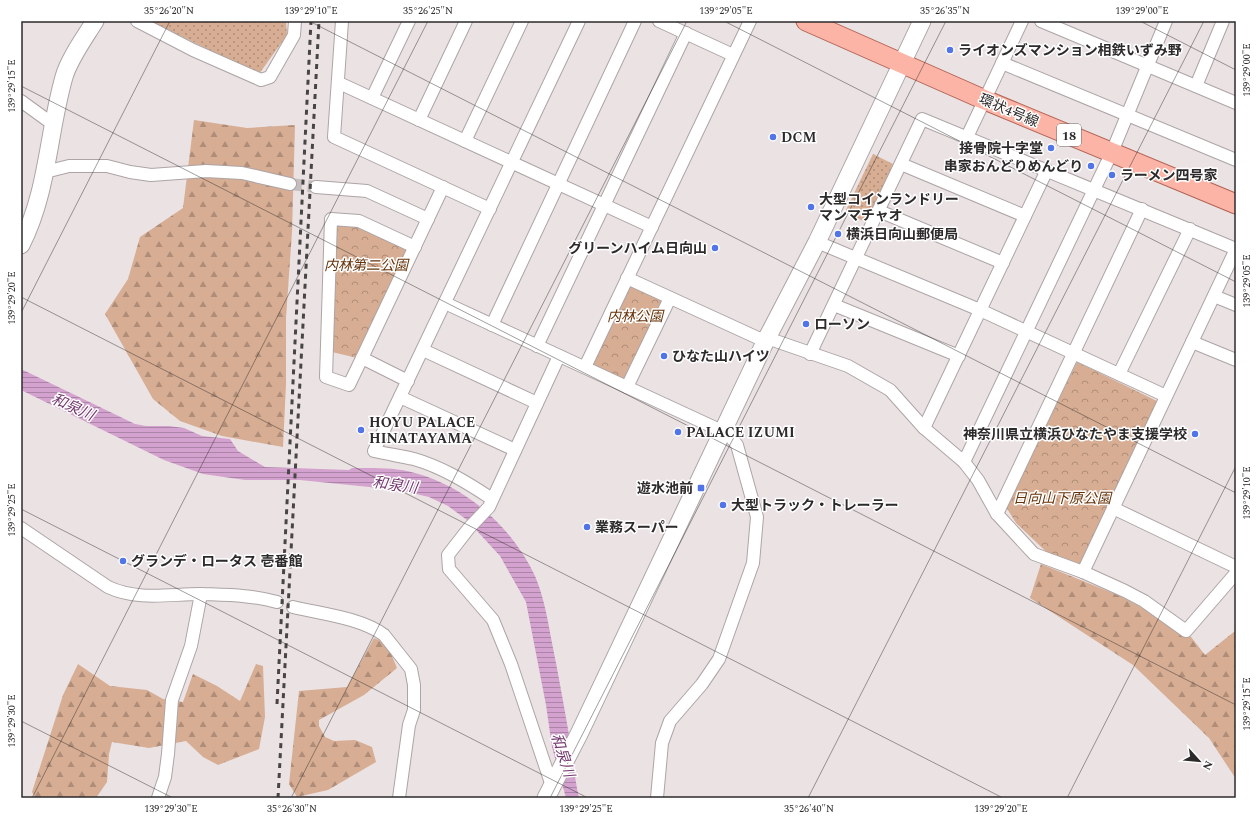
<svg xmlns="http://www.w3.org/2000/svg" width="1257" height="819" viewBox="0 0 1257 819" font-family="Spectral,'Noto Sans JP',serif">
<defs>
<pattern id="grass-dots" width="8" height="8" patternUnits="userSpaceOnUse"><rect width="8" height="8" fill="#d7ad93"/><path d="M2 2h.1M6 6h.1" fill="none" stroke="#af8d78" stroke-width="1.8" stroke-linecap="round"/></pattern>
<pattern id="forest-firs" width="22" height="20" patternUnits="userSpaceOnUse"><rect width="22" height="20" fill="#d7ad93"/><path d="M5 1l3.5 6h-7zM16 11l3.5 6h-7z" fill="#af8d78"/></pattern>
<pattern id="park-crowns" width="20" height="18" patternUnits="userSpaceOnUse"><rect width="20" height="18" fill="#d7ad93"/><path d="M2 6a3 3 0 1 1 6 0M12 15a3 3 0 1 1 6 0" fill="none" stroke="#af8d78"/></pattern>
<pattern id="water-rules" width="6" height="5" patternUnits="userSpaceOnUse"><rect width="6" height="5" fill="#d4a2ce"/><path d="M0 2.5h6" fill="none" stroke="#ac84a7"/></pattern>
</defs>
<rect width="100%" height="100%" fill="#ebe2e3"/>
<g fill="url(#grass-dots)">
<polygon points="150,21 286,21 287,35 259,74"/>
<polygon points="873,154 895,165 867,223 845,212"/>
</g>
<g fill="url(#forest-firs)">
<polygon points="194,120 247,128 295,125 292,232 286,318 286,384 283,447 222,436 180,421 153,399 105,314 128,279 140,237 183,208"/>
<polygon points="1041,564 1120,596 1188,633 1205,655 1235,631 1236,779 1209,738 1133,665 1030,598"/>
<polygon points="374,638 387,644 397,668 364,695 319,720 319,726 325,737 334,741 355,740 372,747 376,762 328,790 297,797 289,784 299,691 347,687"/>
<polygon points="78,664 110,686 147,690 163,699 183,702 193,674 217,686 240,701 256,664 263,666 265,717 259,749 218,765 203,757 186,741 149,748 112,742 109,754 107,782 96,798 35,798 32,792 63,695"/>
</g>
<g fill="url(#park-crowns)">
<polygon points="336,225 356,226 380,236 408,251 357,358 332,352"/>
<polygon points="629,283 663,300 624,382 591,366"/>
<polygon points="1077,362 1159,402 1083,565 1055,560 1016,523 1006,507"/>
</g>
<path fill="url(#water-rules)" d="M21 369 135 424 146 426H169L184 428 202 436 230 439 238 451 265 467 349 470 352 468C373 468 394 467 415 473 467 487 512 527 535 576 544 597 548 621 552 643 558 672 563 701 568 729 572 752 574 775 579 798H566L552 747 546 705 526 602 500 556 467 520 448 506 429 497 399 490 300 480H245L203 474 164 460 21 390Z"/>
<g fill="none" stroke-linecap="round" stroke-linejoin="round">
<polyline stroke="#c5bdbe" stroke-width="12" stroke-dasharray="12 6" stroke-linecap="butt" points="290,184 316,187"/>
<defs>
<g id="street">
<polyline points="137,21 193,50 261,80 270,77 294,35 295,21"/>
<polyline points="342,21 334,137 490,209"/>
<polyline points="659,21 733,55"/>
<polyline points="1041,21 1236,103"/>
<polyline points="1002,63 1236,160"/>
<polyline points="339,83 652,227"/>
<polyline points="1196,86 1223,21"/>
<polyline points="372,98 409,21"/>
<polyline points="21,101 54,125"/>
<polyline points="419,120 466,21"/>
<polyline points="967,137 1022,21"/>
<polyline points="465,141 522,21"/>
<polyline points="901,164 1025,216"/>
<polyline points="45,172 69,166 107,166 130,172 151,175 206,171 242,173 290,184"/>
<polyline points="316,187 367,191 428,219"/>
<polyline points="879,211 1003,263"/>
<polyline points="817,242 980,310 1166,396"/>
<polyline points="627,278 758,338 767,338 848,366 890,390 924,428 964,462 978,480 997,514 1034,554 1083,572 1125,591 1144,601 1186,631 1236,573"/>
<polyline points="1214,296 1236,305"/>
<polyline points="445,303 722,431 729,435 737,445 757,517 753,563 719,659 702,684 670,721 662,743 657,798"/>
<polyline points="834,305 959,356"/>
<polyline points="492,325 635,21"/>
<polyline points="1192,342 1236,360"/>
<polyline points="537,346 686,33"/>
<polyline points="423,350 537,403"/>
<polyline points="810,354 922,119 1236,249"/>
<polyline points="362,358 349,385 326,377 331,219 359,221 415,247"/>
<polyline points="585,367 750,21"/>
<polyline points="1119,374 1190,229"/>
<polyline points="408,381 362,358 443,187"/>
<polyline points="627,387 670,298"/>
<polyline points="400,397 515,450"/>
<polyline points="924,428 1047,170"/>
<polyline points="964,462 1112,152 1166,21"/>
<path d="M492 499C468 483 442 467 414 459 401 456 387 454 374 451L579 21"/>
<polyline points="1113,508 1236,567"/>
<polyline points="997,514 1142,209"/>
<path d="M21 528 108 587C138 601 169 594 201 594 226 595 253 595 277 602"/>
<polyline points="1083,572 1236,249"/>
<path d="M293 607C322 614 361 618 384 635L411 669 414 685V710L409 725 399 798"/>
<polyline points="552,786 511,664 493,620 449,569 448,555 469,528 489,507 559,356"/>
<polyline points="158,798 165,777 168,754 172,700 191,646 201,594"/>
</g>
<g id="secondary">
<path d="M21 245C48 192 48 133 64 77 69 59 85 37 95 21"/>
<polyline points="546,798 579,734 767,338 817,242 922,21"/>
</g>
<polyline id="primary" points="806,21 985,100 1236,204"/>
</defs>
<use href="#street" stroke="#ada4a5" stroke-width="14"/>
<use href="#secondary" stroke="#ada4a5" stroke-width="19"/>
<use href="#primary" stroke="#b26354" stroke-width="21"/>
<use href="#street" stroke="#fff" stroke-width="12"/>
<use href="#secondary" stroke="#fff" stroke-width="17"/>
<use href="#primary" stroke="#fcb4a6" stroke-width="19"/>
<g stroke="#484545" stroke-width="3" stroke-dasharray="5 5" stroke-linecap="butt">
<polyline points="277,704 311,21"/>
<polyline points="278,798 319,21"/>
</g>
</g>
<path fill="none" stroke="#2d2a2a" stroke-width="1" stroke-opacity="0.45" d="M309 21 1236 493M724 21 1236 282M1140 21 1236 70M21 86 1236 705M21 297 1003 798M21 313 170 21M21 509 588 798M21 721 173 798M32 798 428 21M291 798 687 21M550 798 946 21M808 798 1204 21M1067 798 1236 466"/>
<g fill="#5175e9" stroke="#fff" stroke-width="1.5">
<circle cx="950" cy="50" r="4"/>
<circle cx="773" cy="137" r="4"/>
<circle cx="1051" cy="148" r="4"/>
<circle cx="1091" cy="166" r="4"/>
<circle cx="1112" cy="175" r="4"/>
<circle cx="811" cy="207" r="4"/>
<circle cx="838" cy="234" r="4"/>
<circle cx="715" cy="248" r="4"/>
<circle cx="806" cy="324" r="4"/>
<circle cx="664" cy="356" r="4"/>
<circle cx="361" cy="430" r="4"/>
<circle cx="678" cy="432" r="4"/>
<circle cx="1195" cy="434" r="4"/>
<rect x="697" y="484" width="8" height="8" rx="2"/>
<circle cx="723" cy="505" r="4"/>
<circle cx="587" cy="527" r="4"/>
<circle cx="123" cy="561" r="4"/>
</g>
<g text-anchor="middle" stroke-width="3" stroke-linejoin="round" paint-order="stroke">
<rect fill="#fff" stroke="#6c6a6a" stroke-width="1" x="1057" y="124" width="24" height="22" rx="3"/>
<g font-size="13" font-weight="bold" fill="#2d2a2a">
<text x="1069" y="140">18</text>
</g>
<g font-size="14" font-weight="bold" fill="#2d2a2a" stroke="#fff" text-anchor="start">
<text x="958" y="55">ライオンズマンション相鉄いずみ野</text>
<text x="781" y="142">DCM</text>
<text x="1043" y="153" text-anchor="end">接骨院十字堂</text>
<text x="1083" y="171" text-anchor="end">串家おんどりめんどり</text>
<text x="1120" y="180">ラーメン四号家</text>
<text x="819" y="204">大型コインランドリー<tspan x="819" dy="16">マンマチャオ</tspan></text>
<text x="846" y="239">横浜日向山郵便局</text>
<text x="707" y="253" text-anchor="end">グリーンハイム日向山</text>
<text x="814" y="329">ローソン</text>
<text x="672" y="361">ひなた山ハイツ</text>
<text x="369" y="427">HOYU PALACE<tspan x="369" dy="16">HINATAYAMA</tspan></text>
<text x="686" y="437">PALACE IZUMI</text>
<text x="1187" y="439" text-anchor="end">神奈川県立横浜ひなたやま支援学校</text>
<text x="693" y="493" text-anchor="end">遊水池前</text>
<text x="731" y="510">大型トラック・トレーラー</text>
<text x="595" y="532">業務スーパー</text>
<text x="131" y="566">グランデ・ロータス 壱番館</text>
</g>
<g font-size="14" fill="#2d2a2a" stroke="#fff">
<text transform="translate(1009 110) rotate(23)" y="5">環状4号線</text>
</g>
<g font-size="14" font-style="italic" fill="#653208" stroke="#fff">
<text x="366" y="270">内林第二公園</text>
<text x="635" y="321">内林公園</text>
<text x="1062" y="503">日向山下原公園</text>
</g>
<g font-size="15" font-style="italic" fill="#74386f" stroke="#fff">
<text transform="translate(73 407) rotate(24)" y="5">和泉川</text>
<text transform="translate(395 485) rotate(8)" y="5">和泉川</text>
<text transform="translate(563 755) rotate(72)" y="5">和泉川</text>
</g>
</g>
<rect width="1257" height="819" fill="none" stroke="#ffffff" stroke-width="44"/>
<g transform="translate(1199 761) rotate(117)" stroke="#ffffff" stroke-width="3" paint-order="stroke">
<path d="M0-3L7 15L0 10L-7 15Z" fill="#2d2a2a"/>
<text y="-6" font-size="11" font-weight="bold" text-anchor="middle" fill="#2d2a2a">N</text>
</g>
<rect x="22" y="22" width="1213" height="775" fill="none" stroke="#2d2a2a" stroke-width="1.5"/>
<g font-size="10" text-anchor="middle" fill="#2d2a2a">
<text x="169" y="14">35°26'20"N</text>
<text x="311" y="14">139°29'10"E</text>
<text x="428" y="14">35°26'25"N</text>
<text x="726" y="14">139°29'05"E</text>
<text x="945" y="14">35°26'35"N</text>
<text x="1142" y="14">139°29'00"E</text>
<text transform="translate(1246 70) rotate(-90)" y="4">139°29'00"E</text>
<text transform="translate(11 86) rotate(-90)" y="4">139°29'15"E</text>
<text transform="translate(1246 281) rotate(-90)" y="4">139°29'05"E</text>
<text transform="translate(11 298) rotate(-90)" y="4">139°29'20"E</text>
<text transform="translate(1246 493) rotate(-90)" y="4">139°29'10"E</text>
<text transform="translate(11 510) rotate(-90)" y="4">139°29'25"E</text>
<text transform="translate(1246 704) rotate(-90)" y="4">139°29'15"E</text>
<text transform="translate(11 721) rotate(-90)" y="4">139°29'30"E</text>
<text x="171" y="812">139°29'30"E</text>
<text x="292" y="812">35°26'30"N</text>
<text x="586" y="812">139°29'25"E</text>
<text x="809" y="812">35°26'40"N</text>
<text x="1001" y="812">139°29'20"E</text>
</g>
</svg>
